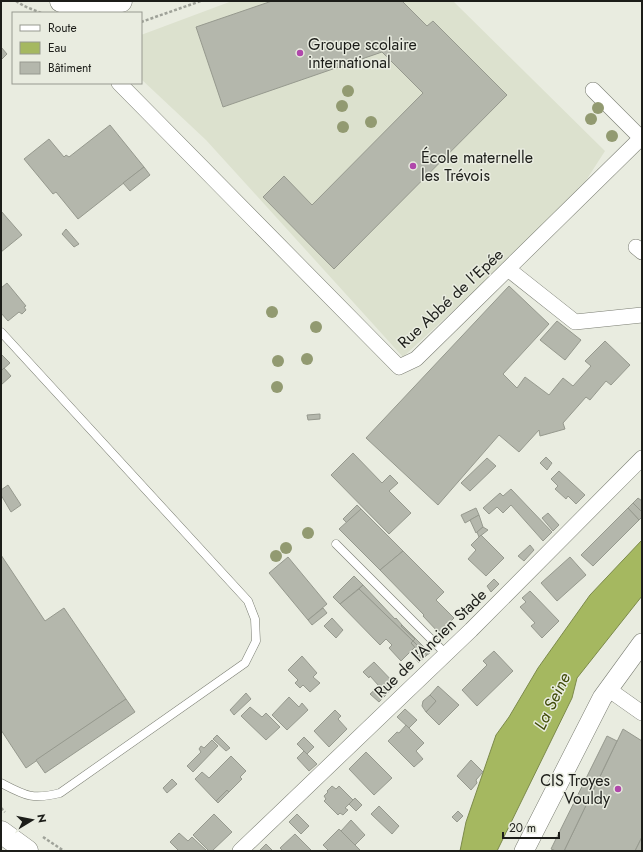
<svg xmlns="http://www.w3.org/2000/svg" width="643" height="852" viewBox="0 0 643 852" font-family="Jost,sans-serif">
<rect width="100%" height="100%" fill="#e9ece0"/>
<polygon fill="#dce1ce" points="232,1 453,1 605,151 585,182 578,188 581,191 575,192 507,261 403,357 206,140 141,79 141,35"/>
<polygon fill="#a5b860" stroke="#7c8a4b" points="642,540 642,596 577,678 572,698 497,851 460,851 466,822 496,735 509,717 538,668 590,595"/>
<g fill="#b4b7ac" stroke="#96998e">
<polygon points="272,1 402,1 427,26 433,21 507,95 334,269 263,197 284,176 312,205 423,93 382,52 223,107 196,27"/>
<polygon points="1,47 7,54 1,60"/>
<polygon points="110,125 144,167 78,219 56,192 53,194 24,159 49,139 64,157 66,155 69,157"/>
<polygon points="144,167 150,175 130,191 123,183"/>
<polygon points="1,211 22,235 1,252"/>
<polygon points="66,229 79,244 74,247 62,234"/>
<polygon points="7,283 26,306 24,307 26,310 22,314 19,312 8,321 1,313 1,288"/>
<polygon points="509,286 549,324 503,374 517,388 525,377 549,395 563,378 573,386 591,366 585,361 605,341 630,365 611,385 606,381 590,400 586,397 563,423 565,429 540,436 539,430 519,452 499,435 438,505 366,438"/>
<polygon points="557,321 581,340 565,360 540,340"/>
<polygon points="1,354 10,363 1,371"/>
<polygon points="4,368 11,376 1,385 1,371"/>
<polygon points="320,414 320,419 308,420 307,415"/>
<polygon points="353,453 382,483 390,475 398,483 389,491 411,513 389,534 331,475"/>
<polygon points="546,457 552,463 547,470 540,463"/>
<polygon points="487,458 496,466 470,491 461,483"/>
<polygon points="559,471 585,495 576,504 568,496 566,499 555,489 558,486 551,479"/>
<polygon points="8,485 21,505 11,512 1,495 1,490"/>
<polygon points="511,489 552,532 543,541 511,505 503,513 497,507 489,514 483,508 500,493 503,496"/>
<polygon points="638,498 642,501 642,512 633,503"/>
<polygon points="633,503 642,512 642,517 639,520 628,508"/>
<polygon points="357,505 361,509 347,523 343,519"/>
<polygon points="476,508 479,515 465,523 461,515"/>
<polygon points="628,508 639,520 593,566 581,555"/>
<polygon points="361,509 403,551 380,570 339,529"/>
<polygon points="548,513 559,525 553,531 542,518"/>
<polygon points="479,515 483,527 476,533 470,520"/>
<polygon points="483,527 488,530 479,537 477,532"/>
<polygon points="481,535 504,558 486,576 468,559 476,550 471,545"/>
<polygon points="530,545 534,550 524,561 518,556"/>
<polygon points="403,551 444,592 436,600 454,618 439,633 423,616 424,615 380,570"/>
<polygon points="1,555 45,621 64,608 126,699 26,768 1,730"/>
<polygon points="288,557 327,604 308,620 269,573"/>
<polygon points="570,557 586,575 557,601 541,583"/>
<polygon points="354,576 363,585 340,604 333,597"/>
<polygon points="494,579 499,584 491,592 487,586"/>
<polygon points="363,585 395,619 396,618 402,625 401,626 415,639 413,641 359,589"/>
<polygon points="359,589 413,641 411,643 415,647 401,661 389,648 392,645 386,639 380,645 340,604"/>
<polygon points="530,591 559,621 542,638 531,626 535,623 520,607 526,602 522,598"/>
<polygon points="323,608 327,613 312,625 308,620"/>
<polygon points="332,618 343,630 336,638 324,626"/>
<polygon points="402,625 430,653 427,655 413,641 415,639 401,626"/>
<polygon points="413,641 427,655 424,658 411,643"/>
<polygon points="494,651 513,671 477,706 462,690 487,665 483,661"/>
<polygon points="420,653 424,658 419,663 415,658"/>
<polygon points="302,656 317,673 313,677 320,683 310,692 303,685 300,688 295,683 298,680 288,670"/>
<polygon points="374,662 396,685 379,702 370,694 379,686 370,676 369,678 363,672"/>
<polygon points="438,686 459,705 439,725 426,712 436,701 430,695"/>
<polygon points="246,693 251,699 234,715 230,710"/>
<polygon points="430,695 436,701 426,712 422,706 423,701"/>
<polygon points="289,697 299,707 302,703 308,710 287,730 272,715"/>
<polygon points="126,699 135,712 45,773 36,760"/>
<polygon points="250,707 262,717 266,713 280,727 266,740 241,716"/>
<polygon points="405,709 417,720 409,728 397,717"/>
<polygon points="335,710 341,716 338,719 347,729 329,747 314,731"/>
<polygon points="406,725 424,743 416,751 423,759 414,767 388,741 397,732 399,733"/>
<polygon points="623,729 642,741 642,837 635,851 564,851"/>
<polygon points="217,735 230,748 226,751 213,739"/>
<polygon points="607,736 617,741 564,851 556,851 551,849"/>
<polygon points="304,737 314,747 307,754 297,744"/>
<polygon points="212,740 218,746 193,772 187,766 201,752 199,749 201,746 204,748"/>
<polygon points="304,751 317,764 309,771 297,758"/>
<polygon points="366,752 392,778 374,795 349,769"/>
<polygon points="231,756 246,771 240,777 242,779 229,792 227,790 216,801 195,779 202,772 209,778"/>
<polygon points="471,760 483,772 476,780 477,783 471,790 457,776"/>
<polygon points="172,779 177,784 167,793 163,788"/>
<polygon points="332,786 336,789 339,786 353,800 345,808 348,810 343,815 340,813 338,815 324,801 326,799 324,796 328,792 327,791"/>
<polygon points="227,790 229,792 218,803 216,801"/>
<polygon points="355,798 362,805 356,811 349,804"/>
<polygon points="379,806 399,826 392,834 371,814"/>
<polygon points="458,811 463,816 457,822 452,817"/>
<polygon points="214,814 232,832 212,851 209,851 193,835"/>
<polygon points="297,814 309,826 301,834 289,822"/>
<polygon points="351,820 365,835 355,845 341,831"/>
<polygon points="339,829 361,851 329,851 323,845"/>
<polygon points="179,833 188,841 192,837 207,851 179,851 170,842"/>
<polygon points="295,834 312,851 283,851 280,848"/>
<polygon points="642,837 642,851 635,851"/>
<polygon points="266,844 273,851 259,851"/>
</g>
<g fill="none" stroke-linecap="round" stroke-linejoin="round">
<defs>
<g id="service">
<path d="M1 332 248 601 255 619 256 641 245 663 60 793C32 800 26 796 1 783"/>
<polyline points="336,544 446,654"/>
</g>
<g id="minor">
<polyline points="119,83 399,367 416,359 641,138 593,90"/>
<polyline points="636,247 642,252"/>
<polyline points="508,269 575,322 642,315"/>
<polyline points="608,689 642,713"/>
<polyline points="240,851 471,630 642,458"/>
</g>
<polyline id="tertiary" points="524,851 602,698 642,643"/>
<path id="secondary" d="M61 1C79 8 103 5 121 1"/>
<polyline id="primary" points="1,832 27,851"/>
</defs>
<use href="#service" stroke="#7a7d72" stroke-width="9"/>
<use href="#minor" stroke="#7a7d72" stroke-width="16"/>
<use href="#tertiary" stroke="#7a7d72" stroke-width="20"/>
<use href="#secondary" stroke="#7a7d72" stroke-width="23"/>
<use href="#primary" stroke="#7a7d72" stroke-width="23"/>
<g stroke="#9fa299" stroke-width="2.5" stroke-dasharray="3 2" stroke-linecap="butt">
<polyline points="16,1 24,6 41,13"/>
<polyline points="141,22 201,1"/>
<polyline points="1,808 5,812"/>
<polyline points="43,837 64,851"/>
</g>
<use href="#service" stroke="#fff" stroke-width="8"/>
<use href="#minor" stroke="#fff" stroke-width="15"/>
<use href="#tertiary" stroke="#fff" stroke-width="19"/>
<use href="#secondary" stroke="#fff" stroke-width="22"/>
<use href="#primary" stroke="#fff" stroke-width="22"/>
</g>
<g fill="#929a71">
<circle cx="348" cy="91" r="6"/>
<circle cx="342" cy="106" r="6"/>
<circle cx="598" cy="108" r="6"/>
<circle cx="591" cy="119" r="6"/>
<circle cx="371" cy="122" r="6"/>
<circle cx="343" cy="127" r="6"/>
<circle cx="612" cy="136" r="6"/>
<circle cx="272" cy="312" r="6"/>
<circle cx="316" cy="327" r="6"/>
<circle cx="307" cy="359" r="6"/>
<circle cx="278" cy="361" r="6"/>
<circle cx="277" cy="387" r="6"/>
<circle cx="308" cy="533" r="6"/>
<circle cx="286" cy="548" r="6"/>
<circle cx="276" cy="556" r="6"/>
</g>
<g fill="#b048ab" stroke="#e9ece0" stroke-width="1.5">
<circle cx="300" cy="53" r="4"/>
<circle cx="413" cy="166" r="4"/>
<circle cx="618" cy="789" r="4"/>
</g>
<g text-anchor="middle" stroke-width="3" stroke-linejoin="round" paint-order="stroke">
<g font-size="16" fill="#1c1d19" stroke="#e9ece0" text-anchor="start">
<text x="308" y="50">Groupe scolaire<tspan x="308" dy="18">international</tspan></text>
<text x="421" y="163">École maternelle<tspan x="421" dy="18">les Trévois</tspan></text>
<text x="610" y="786" text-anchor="end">CIS Troyes<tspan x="610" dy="18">Vouldy</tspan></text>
</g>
<g font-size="16" fill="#1c1d19" stroke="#e9ece0">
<text transform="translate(450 298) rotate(-43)" y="6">Rue Abbé de l'Epée</text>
<text transform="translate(430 643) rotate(-44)" y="6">Rue de l'Ancien Stade</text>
</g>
<g font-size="17" font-style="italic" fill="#414c09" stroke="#e9ece0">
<text transform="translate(552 701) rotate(-64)" y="6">La Seine</text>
</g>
</g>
<rect width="643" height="852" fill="none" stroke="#1c1d19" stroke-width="4"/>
<rect x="12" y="12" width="130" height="72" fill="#e9ece0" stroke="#979990"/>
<rect x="20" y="25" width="20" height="6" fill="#ffffff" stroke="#979990"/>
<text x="48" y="32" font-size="12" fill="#1c1d19">Route</text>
<rect x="20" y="42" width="20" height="12" fill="#a5b860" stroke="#979990"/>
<text x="48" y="52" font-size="12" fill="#1c1d19">Eau</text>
<rect x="20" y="62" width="20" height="12" fill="#b4b7ac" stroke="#979990"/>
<text x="48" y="72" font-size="12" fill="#1c1d19">Bâtiment</text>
<g transform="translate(32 820) rotate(80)" stroke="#e9ece0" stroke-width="3" paint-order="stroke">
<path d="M0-3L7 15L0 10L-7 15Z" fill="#1c1d19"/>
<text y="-6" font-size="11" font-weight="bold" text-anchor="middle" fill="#1c1d19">N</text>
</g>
<path d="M503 832v6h56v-6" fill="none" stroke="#1c1d19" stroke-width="2"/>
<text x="509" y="832" font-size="12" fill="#1c1d19" stroke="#e9ece0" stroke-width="3" paint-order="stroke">20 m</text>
</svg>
